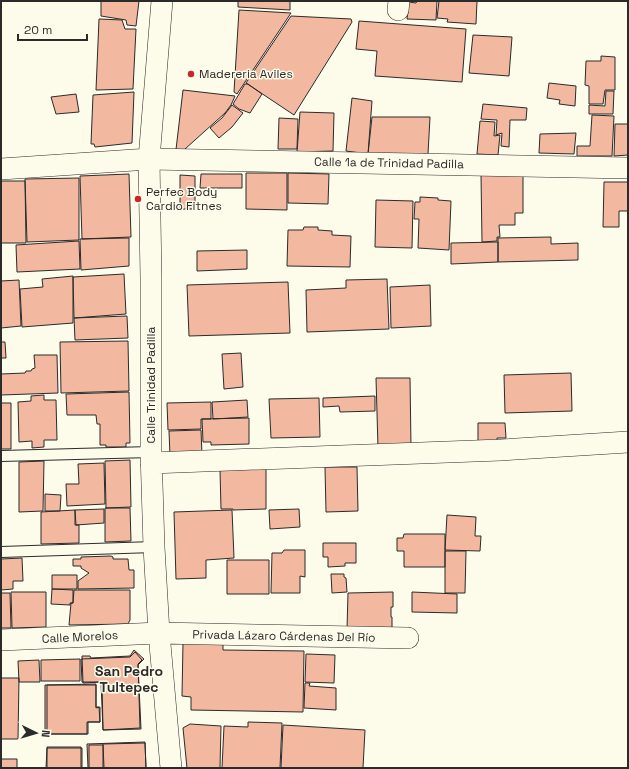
<svg xmlns="http://www.w3.org/2000/svg" width="629" height="769" font-family="'Space Grotesk',sans-serif">
	<style>
		.building { fill: #f2b8a0; stroke: #2b2b2b }
		.lines { fill: none; stroke-linecap: round; stroke-linejoin: round }
		.service-casing { stroke: #2b2b2b; stroke-width: 12 }
		.minor-casing { stroke: #2b2b2b; stroke-width: 22 }
		.service { stroke: #fdfbea; stroke-width: 10 }
		.minor { stroke: #fdfbea; stroke-width: 21 }
		.poi-dot { fill: #c62828; stroke: #fdfbea; stroke-width: 1.5 }
		.labels { text-anchor: middle; stroke-width: 3; stroke-linejoin: round; paint-order: stroke }
		.poi-label { font-size: 12px; fill: #2b2b2b; stroke: #fdfbea; text-anchor: start }
		.street-label { font-size: 12px; fill: #2b2b2b; stroke: #fdfbea }
		.quarter-label { font-size: 14px; font-weight: bold; fill: #2b2b2b; stroke: #fdfbea }
	</style>
	<rect width="100%" height="100%" fill="#fdfbea"/>
	<path class="building" d="M101,1H139L136,26L127,25L126,20L101,16Z
		M238,1H290V10L238,7Z
		M417,1H437L436,20L407,19L409,2L416,3Z
		M439,1H477L476,24L447,22L448,19L437,18Z
		M239,10L291,13L237,94L234,92Z
		M291,16L351,19L352,22L294,115L246,83Z
		M99,19L122,20L125,29H136L133,89L96,90Z
		M359,21L466,29L462,82L375,76L377,51L356,49Z
		M473,35L512,37L509,76L469,73Z
		M601,56L615,57V90H605L603,104H589V86L585,85L586,61H601Z
		M549,83L576,86L575,106L559,104L560,100L547,98Z
		M245,84H248L262,94L250,113L239,109L233,104Z
		M183,90L235,96L231,105L225,113L175,158Z
		M606,91H614L613,114H589V105L605,106Z
		M134,92L132,143L95,147L94,144H91L93,95Z
		M76,94L79,112L56,114L51,97Z
		M352,98L372,101L368,154L346,151Z
		M483,104L527,108L526,120H510L509,147L501,146L502,133L496,135L497,120L481,119Z
		M232,105L243,113L232,127L219,138L210,128L222,118Z
		M300,112L334,113L333,151L297,152Z
		M592,115L614,116L612,156H577V146H590Z
		M372,117H430L428,154H368Z
		M279,118L298,119L297,149H278Z
		M480,121L495,122L494,136L500,135L498,155L477,154Z
		M615,124H628V155L614,156Z
		M576,133L574,154L539,153L540,134Z
		M246,173H287V210L246,209Z
		M288,173L329,174L328,204L288,203Z
		M129,174L131,237L82,239L80,176Z
		M201,174H242V188H200Z
		M180,175L195,176V209H180Z
		M481,175H523V213H515V225H499L500,237H497V241L482,242Z
		M79,178V240L27,242L25,179Z
		M1,181H25L26,243H1Z
		M604,182H628V211H619V227H603Z
		M420,197L438,198V200L451,201L449,250L418,248L419,219H414L415,202H420Z
		M376,200L413,201L412,248L375,247Z
		M304,227H318V230L332,231V235L351,236L350,267L287,266L288,230H303Z
		M551,237V244L578,243V260L498,262V238Z
		M129,238V266L81,270L80,239Z
		M79,241L80,269L17,272L16,245Z
		M498,242V262L451,264V243Z
		M247,250V269L197,271V251Z
		M124,274L126,314L74,318L73,277Z
		M73,276V323L22,327L20,289L43,287L42,279Z
		M387,279L389,329L307,332L306,290L346,288V280Z
		M19,280L21,326L1,328V281Z
		M288,282L290,333L189,336L187,285Z
		M430,285L431,326L391,328L390,287Z
		M127,316L128,338L75,340L74,318Z
		M128,341L129,391L61,393L60,342Z
		M1,342H5L6,358H1Z
		M241,353L243,387L224,389L222,354Z
		M34,355H57L58,393L1,395V374L25,373L26,371H31L32,369L35,368Z
		M571,373L572,411L505,413L504,375Z
		M376,378H410L411,447L378,448Z
		M129,392L130,443H126V447H106V445H100V424H97L96,415H67L66,394Z
		M44,395V400H56L57,440H44V447L32,448V441L19,442L18,402L31,401V396Z
		M375,396V411L340,412L339,406L323,407V398Z
		M319,398L320,437L271,438L269,399Z
		M247,400L248,417L213,419L212,402Z
		M211,402V419H201V429L168,430L167,403Z
		M1,403H11V449H1Z
		M249,418V444L211,445V442H203L202,419Z
		M478,423H505L506,438H497V445L478,446Z
		M201,430L202,455L170,456L169,431Z
		M130,460L131,507L106,508L105,461Z
		M44,461L43,511L19,512V462Z
		M104,463L105,504L67,506L66,484H79L78,464Z
		M325,467H357L358,511L326,512Z
		M266,469V509L233,510V509H221L220,470Z
		M45,494L61,495L60,511H45Z
		M105,508H130L131,541L105,542Z
		M104,509V523L76,525L75,510Z
		M299,509L300,527L270,529L269,510Z
		M75,510V525H79V543L41,544V512Z
		M232,510L234,558L206,560V578L176,579L174,512Z
		M447,515L476,517L475,536H481L480,551L445,550Z
		M404,534H445V567H404V551H397V538H403Z
		M323,543H356V563H345V566L328,567V557H323Z
		M284,550H305V577L300,576V593H271L272,553H282Z
		M445,551H466L465,593H445Z
		M111,556L113,557V559H128L129,570H134V588L78,589V581L89,573L81,568V566H73V559H81V557Z
		M22,558L23,581H13V589L1,590V559Z
		M227,560H269V594H227Z
		M331,574H344V577L346,578L347,592L332,593Z
		M52,575H77V589H52Z
		M52,589L73,590V603H70V605L51,604Z
		M74,590H130V620L128,624L69,625L71,603H73Z
		M11,592H46V627L12,628Z
		M393,592V607H391V617H392V632L347,629L348,593Z
		M412,592L457,594V613L412,612Z
		M1,593H10L11,628H1Z
		M183,642H223V650L304,651L303,712L191,710V697L182,696Z
		M134,650L144,659L138,665L141,729L103,730L102,682L83,683L82,656H90L91,658L130,656Z
		M135,652L142,660L138,664L140,728L103,730L101,682H82L81,659L130,657Z
		M306,654L335,655L334,683L305,682Z
		M80,659V681H41V660Z
		M39,660L40,682H19L18,661Z
		M1,678H19L18,739H1Z
		M305,683H310L309,686L336,688V710L304,708Z
		M96,684V708L100,707V722H88V734H45V685Z
		M47,685H96V707H99L100,722H87V734H47Z
		M248,722L282,723L280,768H222L224,726L248,727Z
		M190,724L221,726L220,768H187L183,728Z
		M283,725L365,730L363,768H281Z
		M145,742L146,768H88L87,744Z
		M145,743L146,768H104L103,744Z
		M89,745H103V768H89Z
		M47,747H81V768H47Z
		M47,748H82V768H46Z
		M1,759H17V768H1Z"/>
	<g class="lines">
		<defs>
			<path id="service" d="M1,456L151,452
				M1,552L154,547"/>
			<path id="minor" d="M162,1L149,159L151,278V452L154,547L159,633L171,768
				M398,10L399,1
				M1,169L149,159L628,168
				M151,463L501,450L628,442
				M1,640L159,633L408,638"/>
		</defs>
		<use href="#service" class="service-casing"/>
		<use href="#minor" class="minor-casing"/>
		<use href="#service" class="service"/>
		<use href="#minor" class="minor"/>
	</g>
	<g class="poi-dot">
		<circle cx="191" cy="74" r="4"/>
		<circle cx="138" cy="199" r="4"/>
	</g>
	<g class="labels">
		<g class="poi-label">
			<text x="199" y="78">Madereria Aviles</text>
			<text x="146" y="196">Perfec Body<tspan x="146" dy="14">Cardio Fitnes</tspan></text>
		</g>
		<g class="street-label">
			<text transform="translate(389 163) rotate(1)" y="4">Calle 1a de Trinidad Padilla</text>
			<text transform="translate(151 385) rotate(-90)" y="4">Calle Trinidad Padilla</text>
			<text transform="translate(284 636) rotate(1)" y="4">Privada Lázaro Cárdenas Del Río</text>
			<text transform="translate(80 637) rotate(-3)" y="4">Calle Morelos</text>
		</g>
		<g class="quarter-label">
			<text x="129" y="676">San Pedro<tspan x="129" dy="16">Tultepec</tspan></text>
		</g>
	</g>
	<rect width="629" height="769" fill="none" stroke="#2b2b2b" stroke-width="4"/>
	<g transform="translate(36 733) rotate(95)" stroke="#fdfbea" stroke-width="3" paint-order="stroke">
	<path d="M0-3L7 15L0 10L-7 15Z" fill="#2b2b2b"/>
	<text y="-6" font-size="11" font-weight="bold" text-anchor="middle" fill="#2b2b2b">N</text>
	</g>
	<path d="M18 34v6h69v-6" fill="none" stroke="#2b2b2b" stroke-width="2"/>
	<text x="24" y="34" font-size="12" fill="#2b2b2b" stroke="#fdfbea" stroke-width="3" paint-order="stroke">20 m</text>
</svg>
